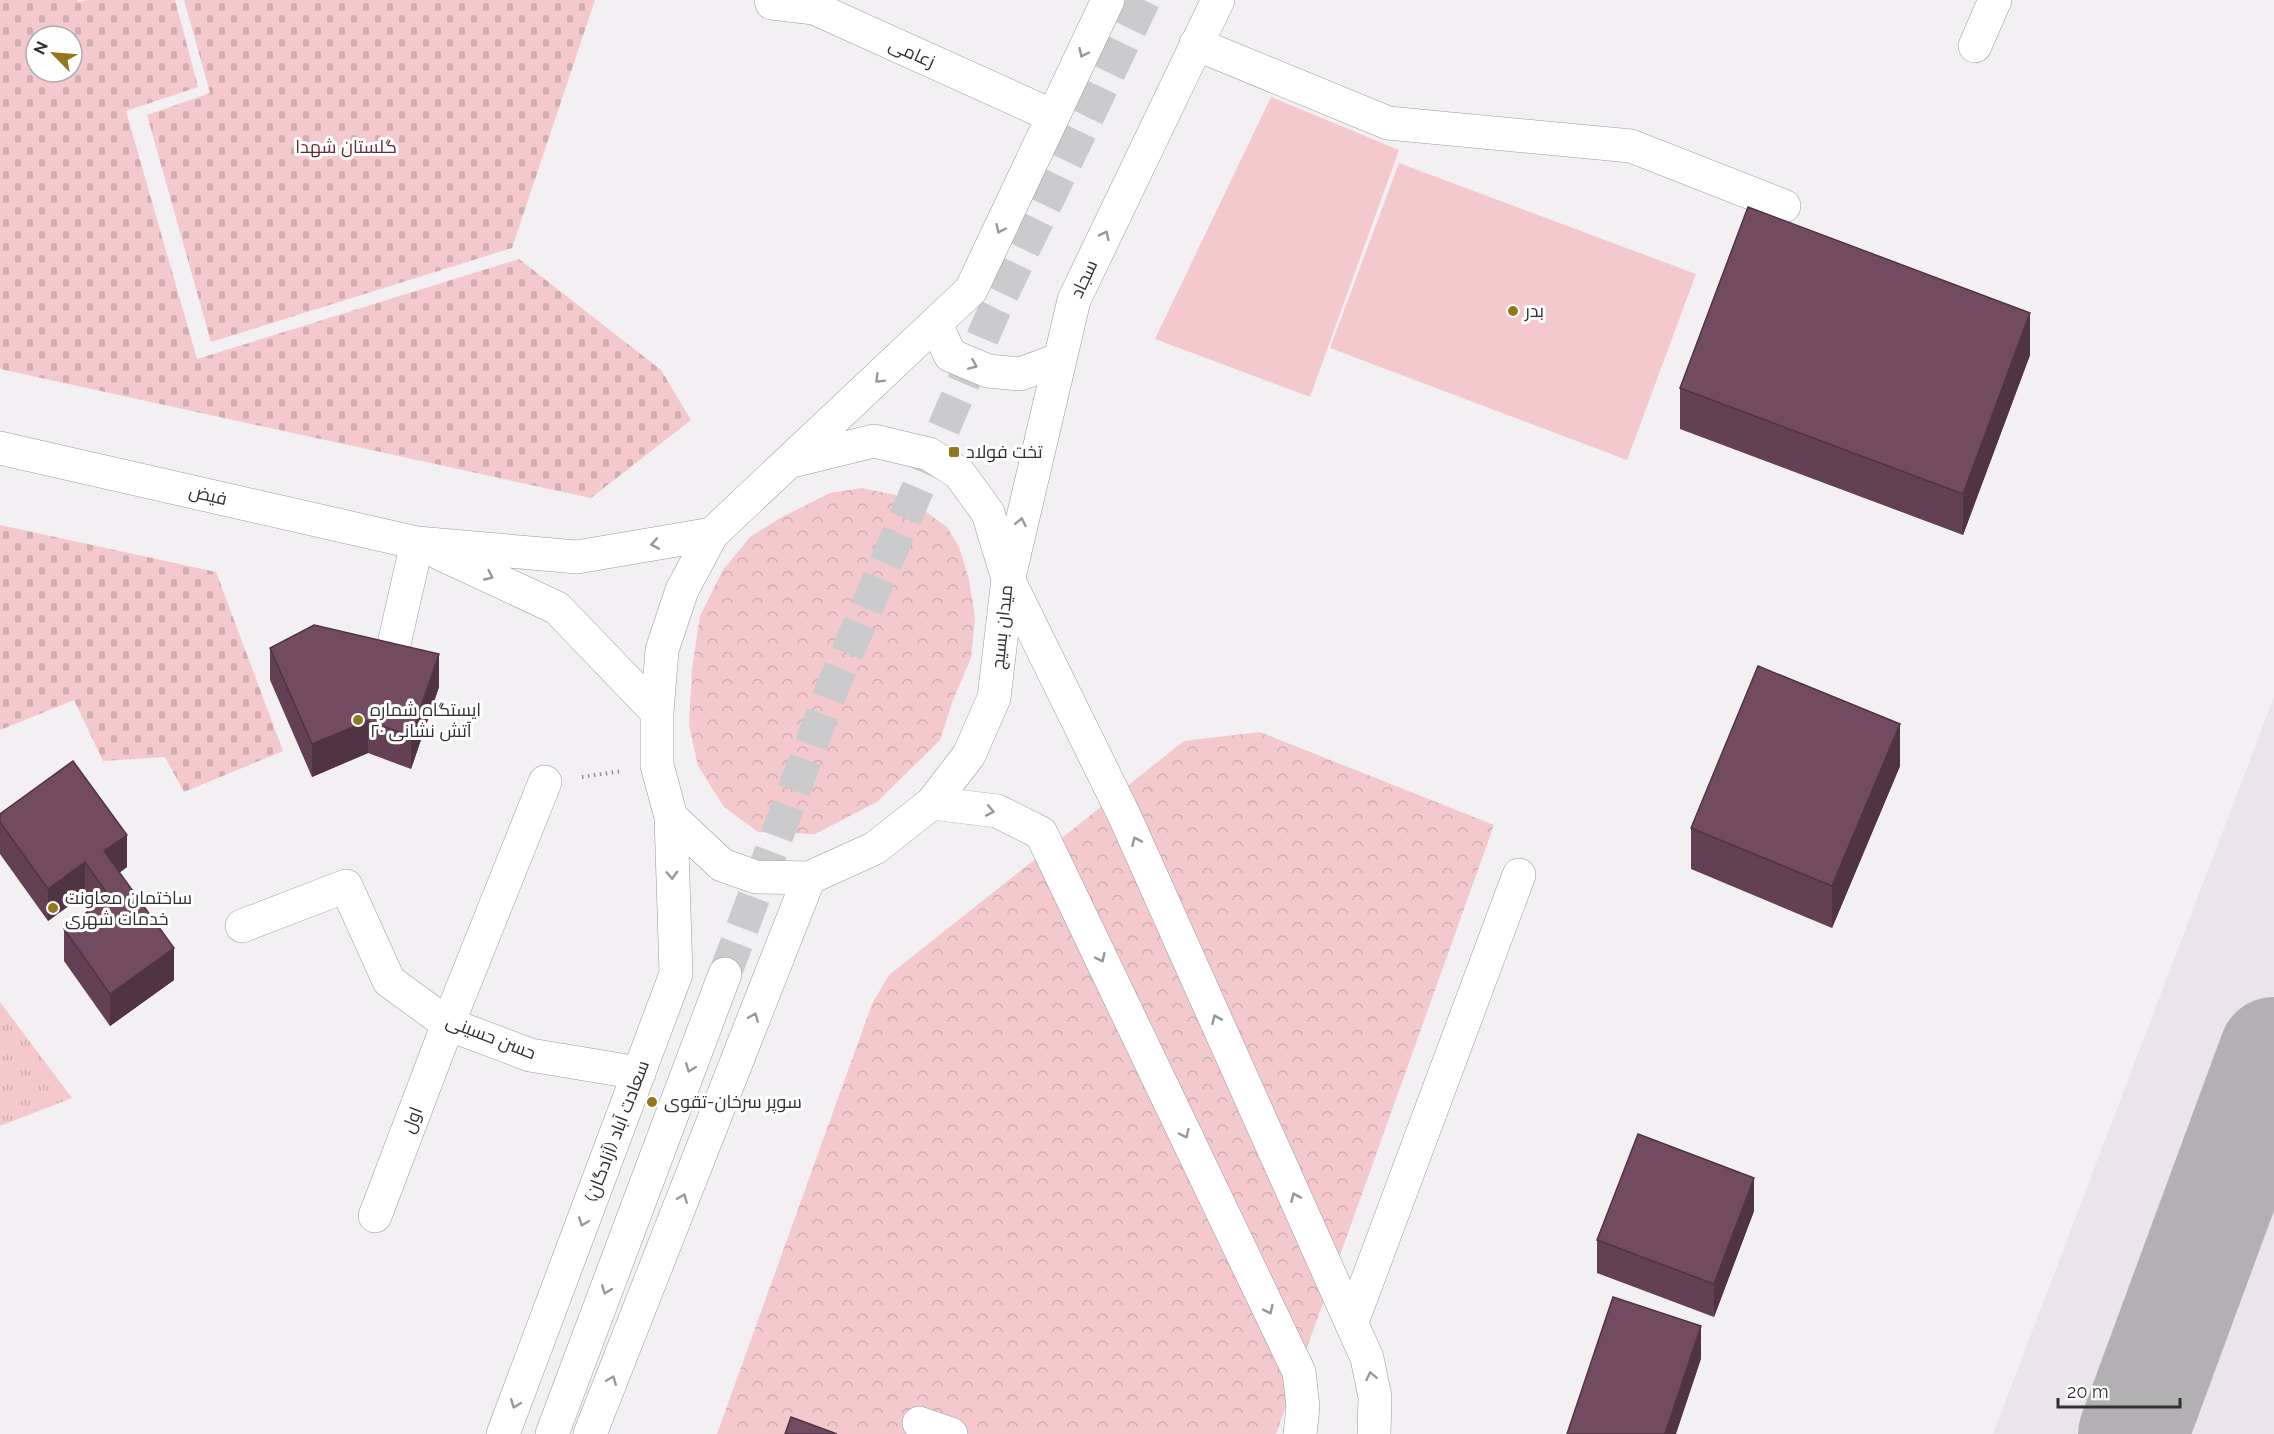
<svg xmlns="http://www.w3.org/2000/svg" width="2274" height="1434" font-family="Raleway,Cairo,sans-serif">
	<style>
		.built { fill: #ece4ed }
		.grass { fill: url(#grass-tufts) }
		.forest { fill: url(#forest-crowns) }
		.cemetery { fill: url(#cemetery-stones); fill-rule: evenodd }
		.pitch { fill: #f3c9cd }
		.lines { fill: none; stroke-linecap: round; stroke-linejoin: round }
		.taxiway { stroke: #b2b0b2; stroke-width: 110 }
		.major-tunnel { stroke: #cbcacc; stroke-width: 33; stroke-dasharray: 33 16; stroke-linecap: butt }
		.minor-casing { stroke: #9b999c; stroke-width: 34 }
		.major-casing { stroke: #9b999c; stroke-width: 34 }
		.path { stroke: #908f91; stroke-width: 4; stroke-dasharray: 1.5 4.5; stroke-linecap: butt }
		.minor { stroke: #fff; stroke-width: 33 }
		.major { stroke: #fff; stroke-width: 33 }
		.wall { fill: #634053 }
		.shaded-wall { fill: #503444 }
		.building { fill: #734b61; stroke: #503444; stroke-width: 1.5 }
		.oneway { stroke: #989898 }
		.poi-dot { fill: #92771d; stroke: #fffeff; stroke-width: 2 }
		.labels { text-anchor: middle; stroke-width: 6; stroke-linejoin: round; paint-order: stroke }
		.street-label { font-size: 18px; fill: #313031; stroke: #fffeff }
		.park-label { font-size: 18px; fill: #682732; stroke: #fffeff }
		.poi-label { font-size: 18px; fill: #313031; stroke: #fffeff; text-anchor: start }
	</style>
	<defs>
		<pattern id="grass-tufts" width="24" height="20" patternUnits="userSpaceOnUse" patternTransform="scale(1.5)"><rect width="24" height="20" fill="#f3c9cd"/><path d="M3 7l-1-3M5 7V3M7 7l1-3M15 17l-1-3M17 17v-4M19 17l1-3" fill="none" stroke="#d1adb0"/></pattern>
		<pattern id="forest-crowns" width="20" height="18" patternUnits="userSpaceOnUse" patternTransform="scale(1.5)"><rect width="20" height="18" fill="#f3c9cd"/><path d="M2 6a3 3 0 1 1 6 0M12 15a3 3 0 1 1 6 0" fill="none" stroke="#d1adb0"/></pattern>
		<pattern id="cemetery-stones" width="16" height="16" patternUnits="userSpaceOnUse" patternTransform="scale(1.5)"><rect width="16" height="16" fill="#f3c9cd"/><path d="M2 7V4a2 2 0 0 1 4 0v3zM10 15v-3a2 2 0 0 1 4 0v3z" fill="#d1adb0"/></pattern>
	</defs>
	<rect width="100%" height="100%" fill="#f2f0f3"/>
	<path class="built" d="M2274,697V1434H1993Z"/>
	<path class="grass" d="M0,1002L72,1098L0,1126Z"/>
	<path class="forest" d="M862,488L905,497L947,527L959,547L969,579L975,618L971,658L953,700L940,740L877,802L815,834L758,832L724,807L698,766L689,725L692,669L700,616L723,570L750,537L782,517L830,493Z
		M1260,732L1494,825L1276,1434H717L872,1004L889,975L1184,741Z"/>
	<path class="cemetery" d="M0,0H77L78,2L87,0H175L198,87L126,111L197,359L519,259L661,370L691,420L591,498L0,369ZM36,36H72V72H36Z
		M184,0H595L512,248L211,342L147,115L210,93Z
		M0,525L216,572L283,751L184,792L165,757L103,761L74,700L0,730Z"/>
	<path class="pitch" d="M1271,97L1399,150L1310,397L1155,339Z
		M1399,163L1696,274L1627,460L1330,348Z"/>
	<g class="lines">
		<path class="taxiway" d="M2133,1434L2274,1052"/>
		<path class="major-tunnel" d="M725,974L833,686L994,311L1144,0"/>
		<defs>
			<path id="minor" d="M771,0L772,3L814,8L1053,116
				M1196,44L1388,123L1631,146L1784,206
				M1975,46L1995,0
				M1008,579L1125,817L1367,1358L1375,1397L1374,1434
				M387,675L417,543
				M932,803L997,811L1041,833L1299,1372L1303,1407L1300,1434
				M242,926L346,886L389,981L448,1024L530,1055L639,1073
				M375,1216L448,1024L545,782
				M1352,1322L1519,875
				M919,1423L951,1434"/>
			<path id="major" d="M936,324L950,355L988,371L1020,374L1058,360
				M0,448L417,543L577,557L712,534
				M792,461L874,441L929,454L959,473L988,513L1008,579L994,698L969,755L932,803L875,848L809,878L756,877L722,865L671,817L657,765V712L662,650L682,590L712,534L971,290L1108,0
				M439,553L557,608L657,712
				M1009,577L1074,300L1218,0
				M503,1434L676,974L671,817
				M552,1434L725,974
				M590,1434L809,878"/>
		</defs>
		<use href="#minor" class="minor-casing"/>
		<use href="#major" class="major-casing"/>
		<path class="path" d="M582,777L622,771"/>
		<use href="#minor" class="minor"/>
		<use href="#major" class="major"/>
	</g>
	<path class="wall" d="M2030,355L1963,535L1680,429V388Z
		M270,648L439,687L411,769L368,753L312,777L270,680Z
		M1900,766L1832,928L1691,869V828Z
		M0,814L127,867L119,873L174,980L110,1026L64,961V929L94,907L85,894L48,921L0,854Z
		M1754,1211L1714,1317L1597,1273V1240Z"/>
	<path class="shaded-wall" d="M2030,313V355L1963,535V494Z
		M439,654V687L411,769V736Z
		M368,721V753L312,777V744Z
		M1900,724V766L1832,928V886Z
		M127,835V867L104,884V851Z
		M85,862V894L48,921V889Z
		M174,948V980L110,1026V994Z
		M1754,1178V1211L1714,1317V1284Z
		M1701,1326V1359L1676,1434H1665Z"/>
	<path class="building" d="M1748,207L2030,313L1963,494L1680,388Z
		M314,625L439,654L411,736L368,721L312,744L270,648Z
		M1758,666L1900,724L1832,886L1691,828Z
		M73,761L127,835L104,851L174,948L110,994L64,929L109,896L85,862L48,889L0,822V814Z
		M1638,1134L1754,1178L1714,1284L1597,1240Z
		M1613,1297L1701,1326L1665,1434H1567Z
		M791,1417L837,1434H785Z"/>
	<defs><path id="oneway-chevron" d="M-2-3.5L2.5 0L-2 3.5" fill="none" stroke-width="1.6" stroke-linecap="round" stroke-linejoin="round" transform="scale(1.5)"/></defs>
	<g class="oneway">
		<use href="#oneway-chevron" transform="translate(1083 53) rotate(115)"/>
		<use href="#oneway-chevron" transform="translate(1000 229) rotate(115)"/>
		<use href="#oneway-chevron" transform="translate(1105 235) rotate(-64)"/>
		<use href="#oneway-chevron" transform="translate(973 365) rotate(23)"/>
		<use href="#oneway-chevron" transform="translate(879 379) rotate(136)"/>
		<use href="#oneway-chevron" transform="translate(1021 522) rotate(-77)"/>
		<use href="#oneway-chevron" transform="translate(655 544) rotate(170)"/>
		<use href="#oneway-chevron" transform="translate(489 576) rotate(25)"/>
		<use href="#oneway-chevron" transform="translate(990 811) rotate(11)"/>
		<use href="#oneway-chevron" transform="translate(1136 841) rotate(-114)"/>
		<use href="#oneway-chevron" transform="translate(672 875) rotate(88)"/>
		<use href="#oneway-chevron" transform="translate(1101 958) rotate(64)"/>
		<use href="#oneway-chevron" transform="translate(754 1017) rotate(-68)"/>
		<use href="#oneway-chevron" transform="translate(1216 1019) rotate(-114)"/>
		<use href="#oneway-chevron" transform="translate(690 1068) rotate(111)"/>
		<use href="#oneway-chevron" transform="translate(1185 1134) rotate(64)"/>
		<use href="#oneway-chevron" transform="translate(1295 1197) rotate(-114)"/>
		<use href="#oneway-chevron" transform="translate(683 1198) rotate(-68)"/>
		<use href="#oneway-chevron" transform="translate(583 1222) rotate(111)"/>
		<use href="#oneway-chevron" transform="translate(606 1290) rotate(111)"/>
		<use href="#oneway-chevron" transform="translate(1269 1310) rotate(64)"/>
		<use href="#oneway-chevron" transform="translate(1371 1376) rotate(-102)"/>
		<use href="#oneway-chevron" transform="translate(612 1380) rotate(-68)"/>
		<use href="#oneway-chevron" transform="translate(515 1404) rotate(111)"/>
	</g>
	<g class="poi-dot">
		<circle cx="1513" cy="311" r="6"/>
		<rect x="948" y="446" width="12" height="12" rx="3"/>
		<circle cx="358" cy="720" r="6"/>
		<circle cx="53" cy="908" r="6"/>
		<circle cx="652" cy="1102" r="6"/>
	</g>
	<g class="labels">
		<g class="street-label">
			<text transform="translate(912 53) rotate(24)" y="6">زعامی</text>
			<text transform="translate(1084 279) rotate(-65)" y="6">سجاد</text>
			<text transform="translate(208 495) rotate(13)" y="6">فیض</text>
			<text transform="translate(1002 627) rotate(-84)" y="6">میدان بسیج</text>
			<text transform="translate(491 1037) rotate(21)" y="6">حسن حسینی</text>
			<text transform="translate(412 1120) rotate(-69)" y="6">اول</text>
			<text transform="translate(617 1131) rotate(-69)" y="6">سعادت آباد (آزادگان)</text>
		</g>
		<g class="park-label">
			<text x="346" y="153">گلستان شهدا</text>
		</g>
		<g class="poi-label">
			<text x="1525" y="317">بدر</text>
			<text x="966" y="458">تخت فولاد</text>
			<text x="370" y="716">ایستگاه شماره<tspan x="370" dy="21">۲۰ آتش نشانی</tspan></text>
			<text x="65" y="904">ساختمان معاونت<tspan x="65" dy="21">خدمات شهری</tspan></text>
			<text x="664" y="1108">سوپر سرخان-تقوی</text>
		</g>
	</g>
	<g transform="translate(54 54) rotate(295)"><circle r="28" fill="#fffeff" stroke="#adacad" stroke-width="1.5"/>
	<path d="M0-4.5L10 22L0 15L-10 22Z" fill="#92771d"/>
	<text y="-9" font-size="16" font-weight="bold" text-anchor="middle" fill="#313031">N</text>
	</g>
	<path d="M2058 1398v9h122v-9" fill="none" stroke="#313031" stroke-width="3"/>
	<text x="2067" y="1398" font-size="18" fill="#313031" stroke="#fffeff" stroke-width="4.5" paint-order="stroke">20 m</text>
</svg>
